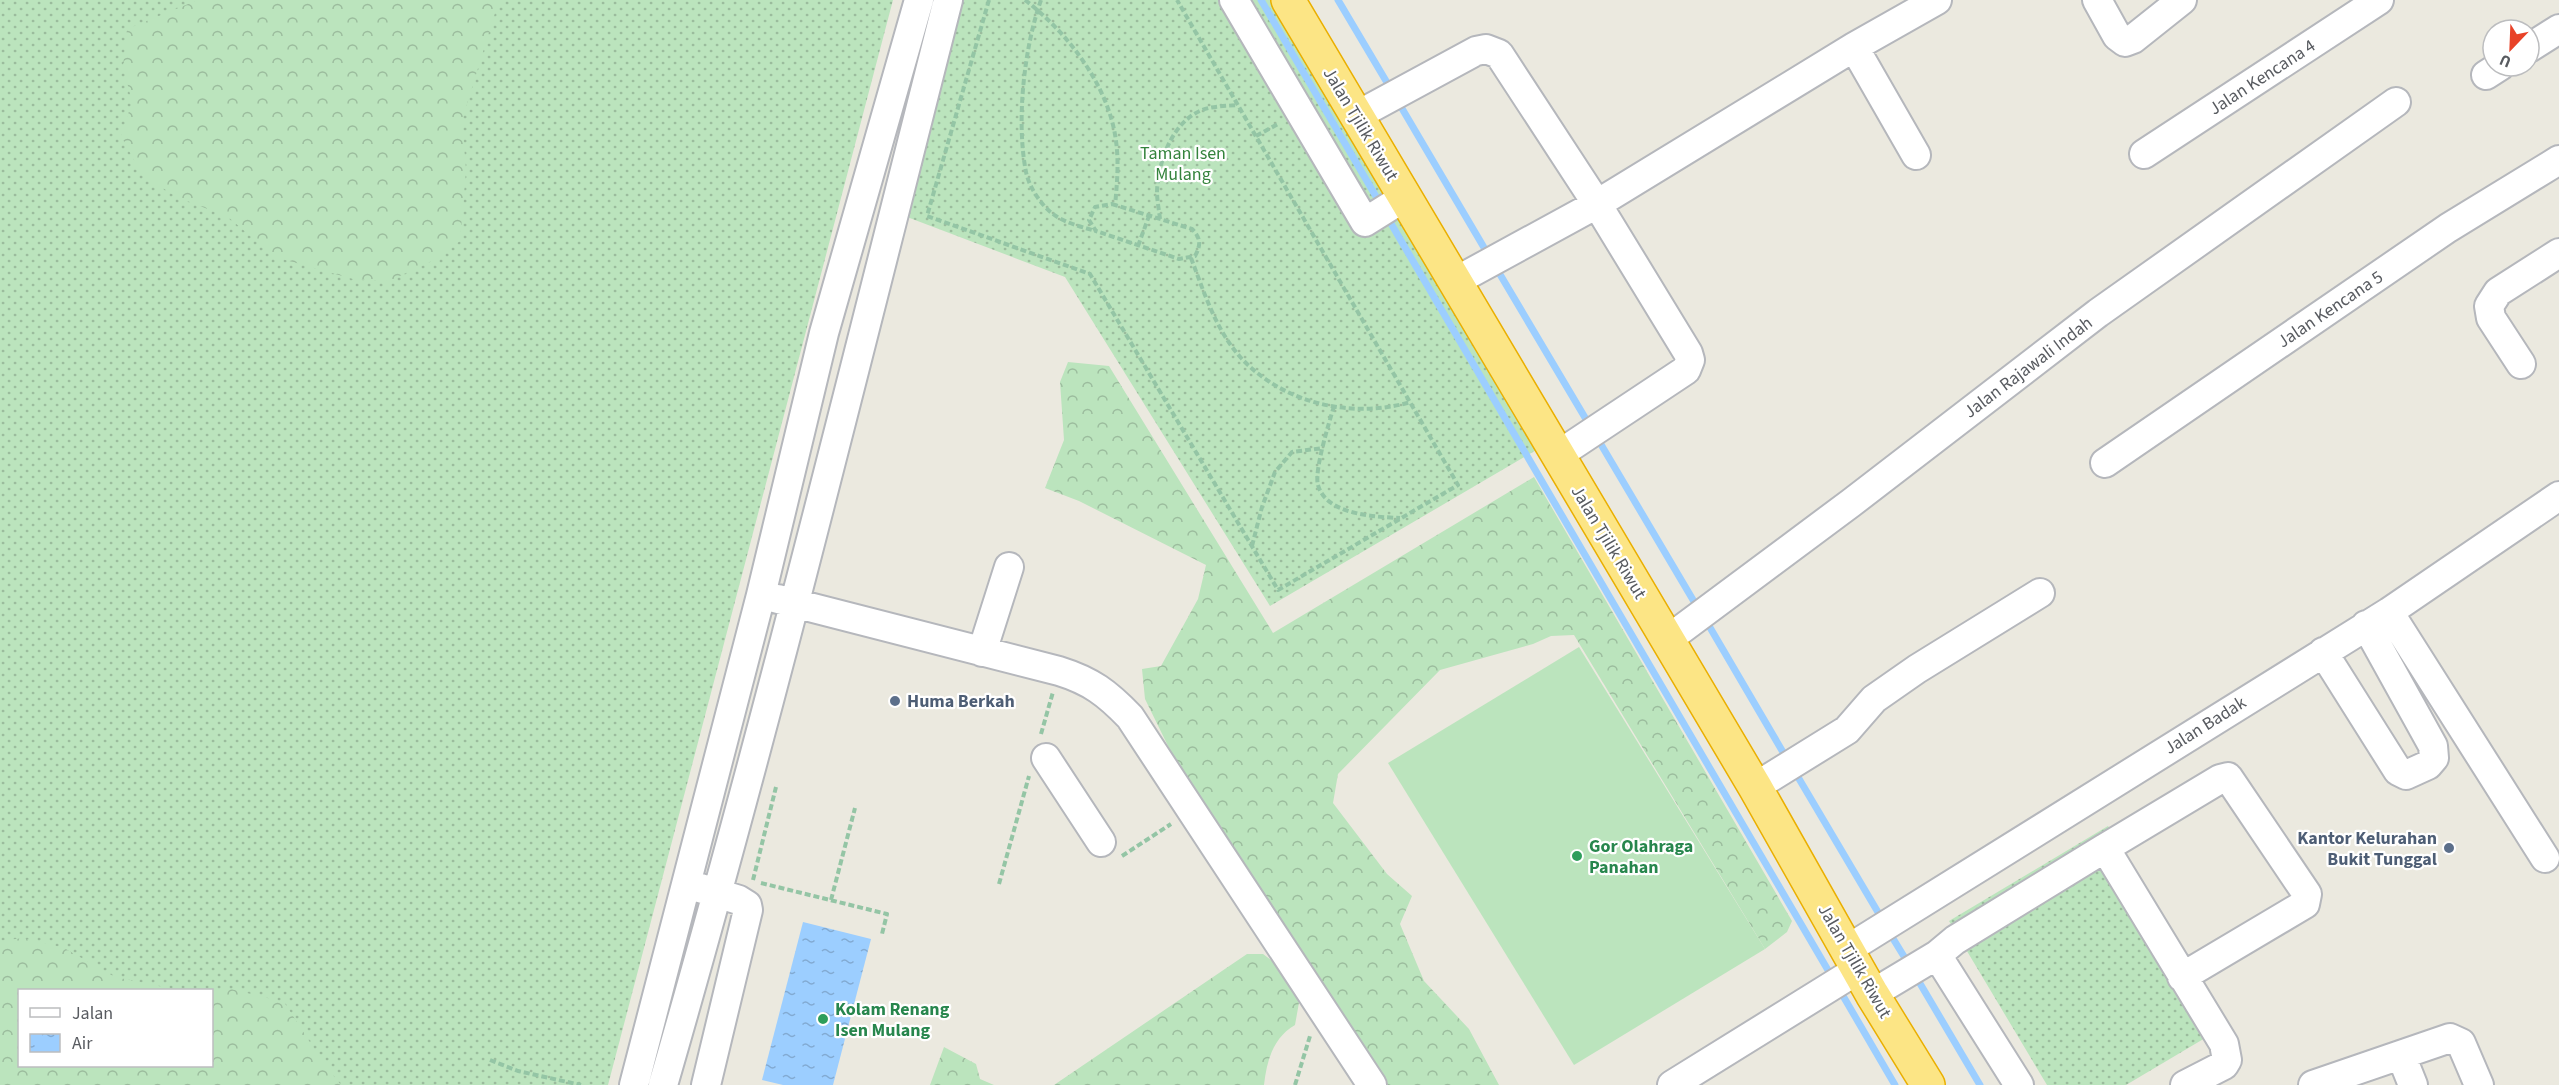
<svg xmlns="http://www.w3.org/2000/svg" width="2559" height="1085" font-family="'Source Sans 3',sans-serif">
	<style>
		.grass { fill: url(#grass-dots); fill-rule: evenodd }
		.forest { fill: url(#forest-crowns); fill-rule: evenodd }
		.garden { fill: #bbe4bd }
		.water { fill: url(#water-ripples) }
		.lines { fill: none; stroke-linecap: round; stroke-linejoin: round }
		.stream { stroke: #9cceff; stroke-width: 7 }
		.minor-casing { stroke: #b5b7bc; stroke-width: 32 }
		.highway-casing { stroke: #eaaf01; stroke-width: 36 }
		.path { stroke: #94c5a5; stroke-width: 4; stroke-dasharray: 6 3; stroke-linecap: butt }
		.minor { stroke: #fff; stroke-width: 28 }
		.highway { stroke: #fce585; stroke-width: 33 }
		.service-dot { fill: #5c6f8a; stroke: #fff; stroke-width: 2 }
		.leisure-dot { fill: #2e9e5b; stroke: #fff; stroke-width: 2 }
		.labels { text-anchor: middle; stroke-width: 4.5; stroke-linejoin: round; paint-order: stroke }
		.street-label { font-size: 18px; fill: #585b60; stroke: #fff }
		.park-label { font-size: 18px; fill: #34833c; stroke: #fff }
		.service-label { font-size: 18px; font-weight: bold; fill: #4e5e75; stroke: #fff; text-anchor: start }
		.leisure-label { font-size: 18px; font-weight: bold; fill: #27864d; stroke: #fff; text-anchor: start }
	</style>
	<defs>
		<pattern id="grass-dots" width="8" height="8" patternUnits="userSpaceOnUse" patternTransform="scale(1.5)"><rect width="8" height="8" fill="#bbe4bd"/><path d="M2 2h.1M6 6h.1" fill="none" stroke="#9bbc9d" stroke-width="1.8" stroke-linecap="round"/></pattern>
		<pattern id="forest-crowns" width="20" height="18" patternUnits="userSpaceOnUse" patternTransform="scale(1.5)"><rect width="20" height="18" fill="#bbe4bd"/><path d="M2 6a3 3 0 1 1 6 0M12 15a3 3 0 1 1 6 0" fill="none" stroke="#9bbc9d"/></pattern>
		<pattern id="water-ripples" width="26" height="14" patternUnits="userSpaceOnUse" patternTransform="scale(1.5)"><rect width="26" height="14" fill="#9cceff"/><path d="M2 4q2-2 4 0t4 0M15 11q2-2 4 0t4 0" fill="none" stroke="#82aad2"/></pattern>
	</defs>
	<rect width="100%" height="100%" fill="#ebe9df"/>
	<path class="grass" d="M0,0H893L608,1085H0ZM20,990H212V1066H20Z
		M937,0H1278L1538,449L1270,606L1065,277L886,209Z
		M2108,826L2227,1025L2126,1085H2047L1949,921Z"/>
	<path class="forest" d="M198,0H499L462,120L466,170L460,241L436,259L389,281L353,279L275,257L228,217L177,197L142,175L121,136L132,102L123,66L127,29Z
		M1068,362L1109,366L1273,633L1534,477L1792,921L1787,932L1765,949L1574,635L1551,636L1533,644L1440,670L1338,774L1333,803L1387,874L1412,896L1400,924L1424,981L1469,1029L1499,1085H1377L1193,797L1145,699L1142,669L1161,666L1198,599L1206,565L1079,501L1045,488L1064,440L1060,382Z
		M23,938L64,948L115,977L173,989H231L284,1002L324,1064L341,1085H0V941ZM212,990V1066H20V990Z
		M1247,954H1263L1283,969L1300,997L1295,1025C1273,1038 1267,1060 1264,1085H1054Z
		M944,1047L976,1064L980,1079L994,1085H930Z"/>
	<path class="garden" d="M1579,647L1765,949L1574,1065L1388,763Z"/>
	<path class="water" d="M803,922L871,939L833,1085H783L762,1080Z"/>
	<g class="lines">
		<path class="stream" d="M1261,0L1381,205
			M1338,0L1392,91
			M1397,100L1489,256
			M1386,215L1832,977
			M1495,266L1590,426
			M1596,436L1699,610
			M1705,619L1787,759
			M1795,772L1882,919
			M1889,932L1908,963
			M1915,975L1980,1085
			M1839,989L1895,1085"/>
		<defs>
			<path id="minor" d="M1234,0L1365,222L1405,197
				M2097,0L2117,36L2125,42L2133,39L2182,0
				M1854,47L1916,155
				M2529,48L2559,29
				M2486,75L2500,66
				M1356,116L1476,51L1486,49L1499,54L1597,204L1688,353L1690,360L1686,370L1558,455
				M2144,154L2379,0
				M1456,281L1597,204L1854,47L1937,0
				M2521,364L2491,318L2489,306L2498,292L2559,253
				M2105,463L2448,228L2559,160
				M778,599L1059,671C1091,681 1107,693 1130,717L1372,1085
				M2389,612L2545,858
				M1667,640L1851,503L2098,313L2396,102
				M982,652L1009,567
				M2323,652L2398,771L2406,775L2428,765L2434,758L2433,746L2366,625
				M1046,758L1101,842
				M1755,787L1847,730L1874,699L1917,669L2040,593
				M2105,848L2220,779L2228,777L2307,894L2305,904L2182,977
				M700,888L739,900L747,905L748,910L706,1085
				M1848,949L2389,612L2559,496
				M1872,994L1937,955
				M2401,1055L2413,1085
				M634,1085L761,595L824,333L919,0
				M663,1085C767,726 856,362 948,0
				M1672,1085L1859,969
				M2019,1085L1937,955L1955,940L2105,848L2224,1044L2227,1060L2224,1065L2185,1085
				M2313,1085L2450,1038L2461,1043L2479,1085"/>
			<path id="highway" d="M1288,0L1755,787L1872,994L1928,1085"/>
		</defs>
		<use href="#minor" class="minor-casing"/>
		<use href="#highway" class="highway-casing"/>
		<path class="path" d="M989,0L927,216L1090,274L1278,590L1458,485L1177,0
			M1025,0C1068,33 1109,86 1116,141C1119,163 1117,184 1115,206
			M1041,0C1024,48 1016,121 1026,172C1029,187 1041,205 1053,214C1065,223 1082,227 1096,231
			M1256,136L1278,124
			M1112,204L1192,229C1201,238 1201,245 1195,256L1179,259L1096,231L1089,220L1095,207Z
			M1160,219C1159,210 1157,200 1157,192C1158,162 1172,122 1202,110C1213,106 1226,106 1238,105
			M1138,246L1149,216
			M1191,258C1204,292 1216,331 1242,359C1285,404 1352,419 1411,402
			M1334,406C1329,423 1314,471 1318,485C1326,515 1376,517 1400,518
			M1252,546L1262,507L1275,472L1292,452L1323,448
			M1041,734L1053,692
			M1122,856L1171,824
			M753,880L776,787
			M761,883L887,914L882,934
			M999,884L1029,776
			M831,900L855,808
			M490,1060L518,1071L581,1085
			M1295,1085L1310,1036"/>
		<use href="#minor" class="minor"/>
		<use href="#highway" class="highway"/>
	</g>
	<g class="service-dot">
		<circle cx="895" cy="701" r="6"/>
		<circle cx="2449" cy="848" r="6"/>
	</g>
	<g class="leisure-dot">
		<circle cx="1577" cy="856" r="6"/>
		<circle cx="823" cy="1019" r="6"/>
	</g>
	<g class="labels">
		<g class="street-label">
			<text transform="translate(2262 77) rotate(-33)" y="6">Jalan Kencana 4</text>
			<text transform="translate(1361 124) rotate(59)" y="6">Jalan Tjilik Riwut</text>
			<text transform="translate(2330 309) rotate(-34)" y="6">Jalan Kencana 5</text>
			<text transform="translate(2028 367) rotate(-37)" y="6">Jalan Rajawali Indah</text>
			<text transform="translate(1609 542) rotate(59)" y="6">Jalan Tjilik Riwut</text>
			<text transform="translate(2205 725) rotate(-32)" y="6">Jalan Badak</text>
			<text transform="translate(1855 961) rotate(60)" y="6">Jalan Tjilik Riwut</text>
		</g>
		<g class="park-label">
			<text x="1183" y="159">Taman Isen<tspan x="1183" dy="21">Mulang</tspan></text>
		</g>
		<g class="service-label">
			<text x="907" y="707">Huma Berkah</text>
			<text x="2437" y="844" text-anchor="end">Kantor Kelurahan<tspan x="2437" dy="21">Bukit Tunggal</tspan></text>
		</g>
		<g class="leisure-label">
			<text x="1589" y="852">Gor Olahraga<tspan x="1589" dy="21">Panahan</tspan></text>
			<text x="835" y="1015">Kolam Renang<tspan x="835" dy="21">Isen Mulang</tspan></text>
		</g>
	</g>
	<rect x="18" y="989" width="195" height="78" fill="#ffffff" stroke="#bcbdbf" stroke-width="1.5"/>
	<rect x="30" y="1008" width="30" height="9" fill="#ffffff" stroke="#bcbdbf" stroke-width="1.5"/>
	<text x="72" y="1019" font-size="18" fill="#585b60">Jalan</text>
	<rect x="30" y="1034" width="30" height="18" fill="url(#water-ripples)" stroke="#bcbdbf" stroke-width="1.5"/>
	<text x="72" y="1049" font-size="18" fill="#585b60">Air</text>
	<g transform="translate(2511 48) rotate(203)"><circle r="28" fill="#ffffff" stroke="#bcbdbf" stroke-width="1.5"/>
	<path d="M0-4.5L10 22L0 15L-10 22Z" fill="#e84228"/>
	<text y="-9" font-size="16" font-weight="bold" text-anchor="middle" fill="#585b60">U</text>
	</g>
</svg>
